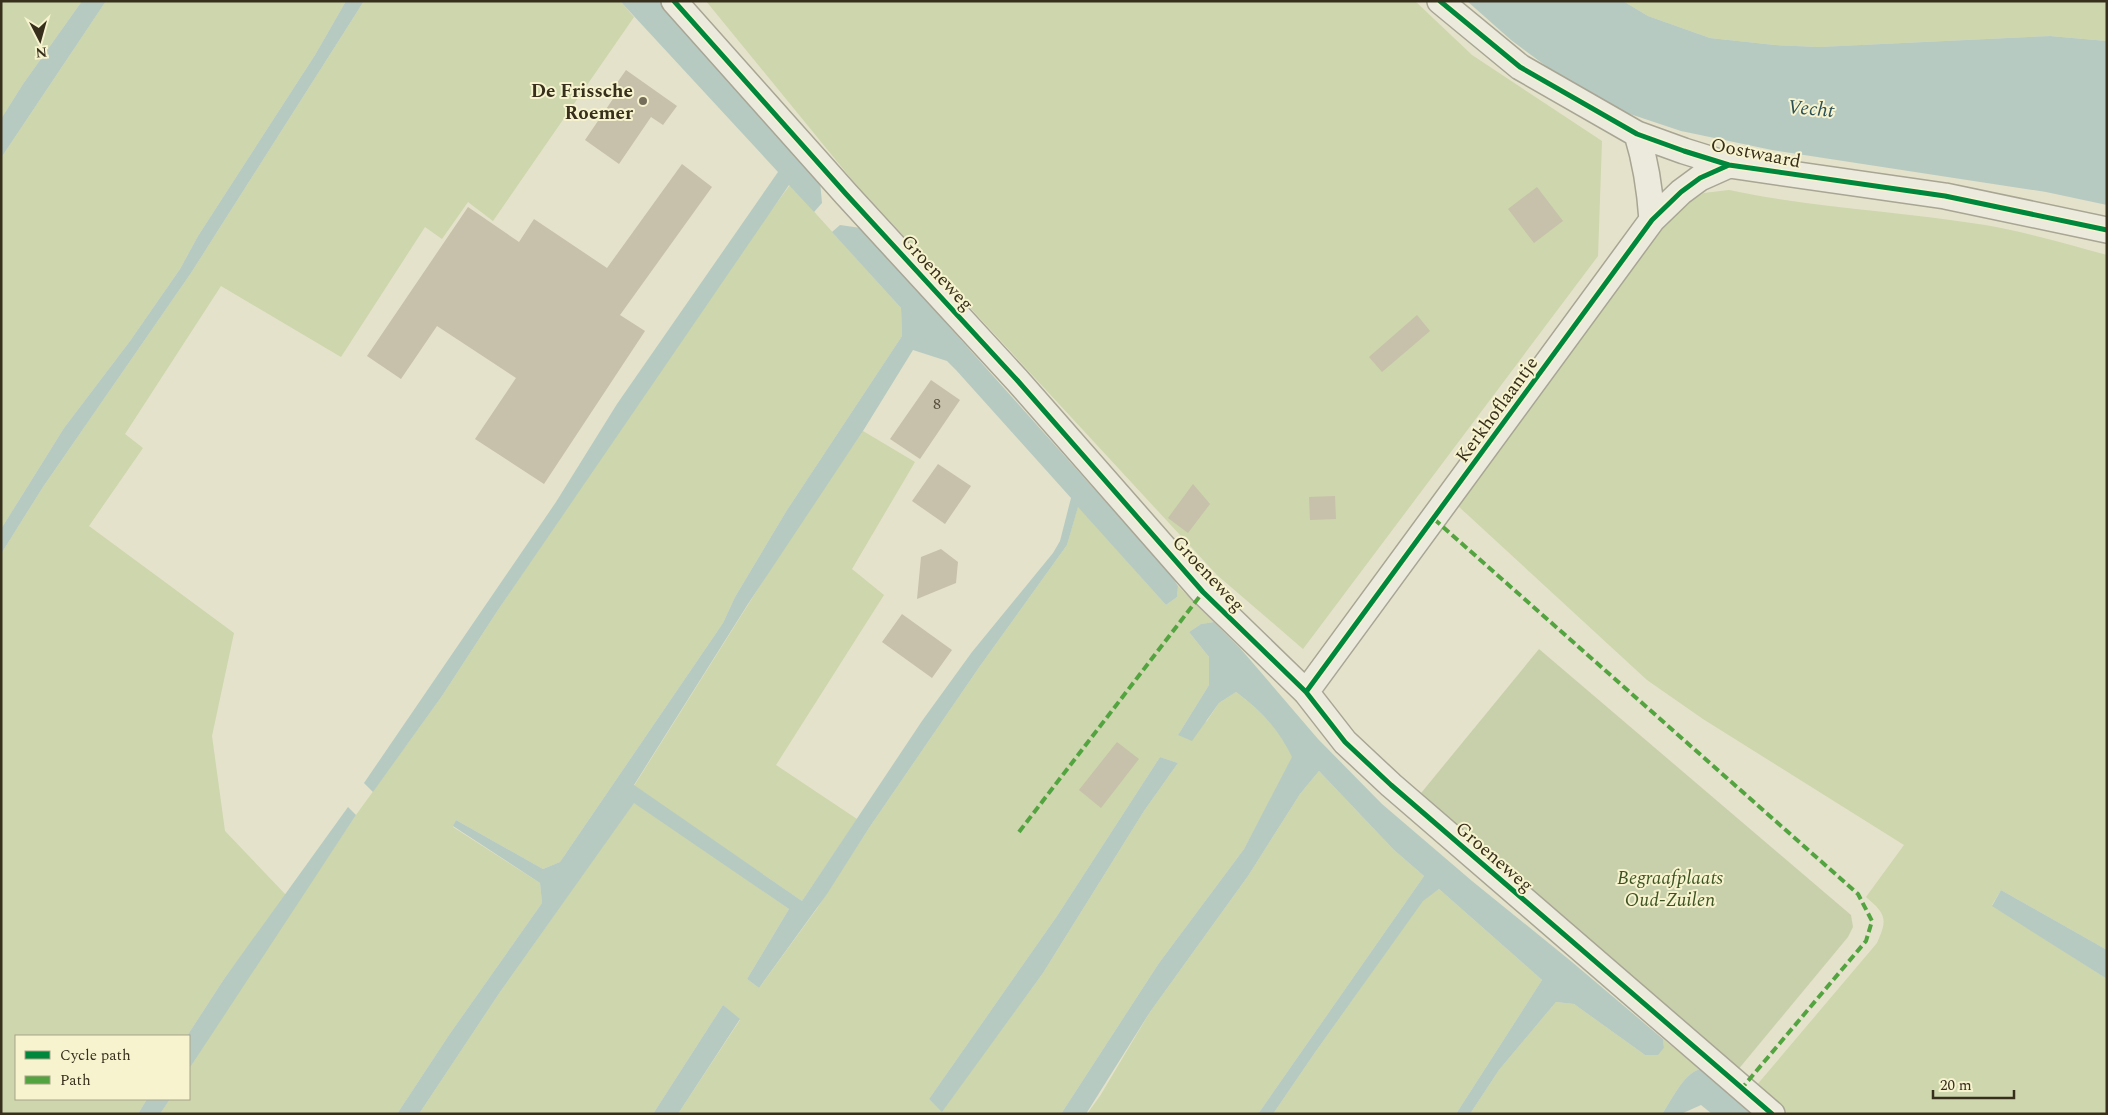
<svg xmlns="http://www.w3.org/2000/svg" width="2108" height="1115" font-family="Spectral,serif">
	<style>
		.green { fill: #cdd6ac; fill-rule: evenodd }
		.cemetery { fill: #c8d0ab }
		.water { fill: #b6cac2; fill-rule: evenodd }
		.building { fill: #c7c0ab }
		.lines { fill: none; stroke-linecap: round; stroke-linejoin: round }
		.street-casing { stroke: #a8a594; stroke-width: 28 }
		.street { stroke: #ebeadc; stroke-width: 25 }
		.quiet { stroke: #53a441; stroke-width: 4; stroke-dasharray: 8 4; stroke-linecap: butt }
		.cycleway-casing { stroke: #f6f3ce; stroke-width: 8 }
		.cycleway { stroke: #00873e; stroke-width: 5 }
		.poi-dot { fill: #746d59; stroke: #f6f3ce; stroke-width: 2 }
		.labels { text-anchor: middle; stroke-width: 4; stroke-linejoin: round; paint-order: stroke }
		.number-label { font-size: 16px; fill: #5b5240 }
		.poi-label { font-size: 19px; font-weight: bold; fill: #372e1c; stroke: #f6f3ce; text-anchor: end }
		.street-label { font-size: 19px; fill: #372e1c; stroke: #f6f3ce }
		.park-label { font-size: 19px; font-style: italic; fill: #3d5322; stroke: #f6f3ce }
		.water-label { font-size: 20px; font-style: italic; fill: #2b5057; stroke: #f6f3ce }
	</style>
	<rect width="100%" height="100%" fill="#e4e2ca"/>
	<path class="green" d="M1,1H82L23,84L1,119Z
		M106,1H346L315,55L198,236L180,269L130,341L64,428L1,529V158Z
		M364,1H620L634,17L493,221L468,202L442,239L425,227L341,357L221,286L125,434L143,448L89,526L234,633L212,736L225,831L286,895L224,979L187,1036H16V1099H147L138,1114H1V554L43,487L191,273Z
		M706,1H1415L1472,55L1602,141L1598,256L1303,649L1217,575L853,181Z
		M1623,1H2107V41L2050,36L1819,47L1775,45L1710,38L1648,16Z
		M790,185L901,308L902,336L787,510L735,597L723,623L560,862L543,869L456,820L453,827L540,883L542,903L449,1035L397,1114H160L170,1099H189V1069L228,1007L356,815L442,696L498,610L748,242Z
		M1729,190C1814,208 1900,211 1985,225C2026,232 2067,244 2107,255V950L2001,890L1992,905L2107,979V1114H1788L1756,1086L1877,943C1888,919 1886,914 1866,897L1904,845L1703,719L1647,680L1457,505L1659,231L1692,200L1704,193Z
		M863,431L915,462L852,569L884,595L776,765L857,819L802,901L634,786L785,546Z
		M1078,506L1166,605L1177,597L1178,586L1214,622L1201,624L1189,632L1209,657V685L1178,735L1207,721L1219,703L1236,692C1262,712 1277,727 1293,757L1244,849L1159,963L1061,1114H678L740,1020L723,1005L653,1114H419L500,992L634,802L789,909L747,979L759,988L816,910L869,828L980,666L1067,545ZM1160,757L1178,763L1144,811L1043,973L942,1111L929,1099L1057,916Z
		M1319,771L1394,850L1424,876L1258,1114H1087L1100,1096L1150,1012L1248,876L1300,794Z
		M1439,889L1542,980L1456,1114H1273L1316,1051L1423,900Z
		M1556,1002L1574,1004L1645,1055L1658,1054L1664,1048L1663,1039L1700,1069C1683,1074 1672,1100 1662,1114H1470L1499,1070Z"/>
	<path class="cemetery" d="M1539,649L1851,915L1853,927L1848,937L1737,1071L1417,798Z"/>
	<path class="water" d="M82,1H106L1,158V119L23,84Z
		M346,1H364L191,273L43,487L1,554V529L64,428L130,341L180,269L198,236L315,55Z
		M620,1H660L684,31L820,181L822,203L814,212L789,185L498,610L442,696L373,792L364,783L556,502L617,404L778,172Z
		M1467,1H1623L1648,16L1710,38L1775,45L1819,47L2050,36L2107,41V205L2046,192L1772,150L1681,131L1606,106L1550,69L1511,40Z
		M840,225L861,228L1170,574L1178,586L1177,597L1166,605L1078,507L1067,545L980,666L869,828L827,894L759,988L747,979L789,909L634,803L500,992L419,1114H397L449,1035L542,903L540,883L453,826L456,820L543,869L560,862L723,623L735,597L787,510L902,336L901,308L832,232ZM913,350L947,361L956,370L1071,498L1060,541L1053,553L972,652L922,721L802,901L634,785L748,604L863,431Z
		M1214,622L1240,648L1318,739L1382,804L1472,881L1572,962L1663,1039L1664,1048L1658,1055H1645L1574,1004L1556,1002L1499,1070L1470,1114H1456L1542,980L1439,889L1423,901L1316,1051L1273,1114H1258L1424,876L1394,850L1319,771L1300,794L1248,876L1150,1012L1086,1114H1061L1159,963L1244,849L1292,757C1279,729 1260,710 1236,692L1219,703L1192,741L1178,735L1209,685V657L1189,632L1201,624Z
		M1160,757L1178,763L1144,811L1043,973L942,1112L929,1099L1057,916Z
		M348,807L356,815L189,1069L187,1036L224,979Z
		M2001,890L2107,950V979L1992,906Z
		M723,1005L740,1019L678,1114H653Z
		M1700,1069L1752,1114H1712L1701,1105L1681,1114H1662C1672,1100 1683,1074 1700,1069Z
		M147,1099H170L160,1114H138Z"/>
	<path class="building" d="M626,70L677,106L663,125L651,117L619,164L585,140L617,93L612,90Z
		M682,164L712,187L620,315L645,331L544,484L475,439L516,378L437,326L401,379L367,356L468,207L519,242L534,219L607,268Z
		M1537,187L1563,221L1534,243L1508,209Z
		M1417,315L1430,331L1382,372L1369,357Z
		M931,380L960,400L920,459L890,439Z
		M938,464L971,486L945,524L912,501Z
		M1193,484L1210,504L1188,533L1168,518Z
		M1335,496L1336,519L1310,520L1309,497Z
		M941,549L958,562L956,583L917,599L921,557Z
		M902,614L952,650L932,678L882,642Z
		M1117,742L1139,759L1101,808L1079,790Z"/>
	<g class="lines">
		<defs>
			<path id="street" d="M674,1L846,194L1017,380L1203,592L1306,692L1345,742L1391,785L1772,1114
				M1440,1L1520,67L1637,134L1684,151L1729,165L1945,196L2107,230
				M1637,134C1646,163 1650,190 1652,220
				M1306,692L1652,220L1681,192L1700,178L1729,165"/>
		</defs>
		<use href="#street" class="street-casing"/>
		<use href="#street" class="street"/>
		<path class="quiet" d="M1434,519L1858,894L1872,921L1866,941L1742,1088
			M1019,832L1203,592"/>
		<defs>
			<path id="cycleway" d="M674,1L846,194L1017,380L1203,592L1306,692L1345,742L1391,785L1772,1114
				M1440,1L1520,67L1637,134L1684,151L1729,165L1945,196L2107,230
				M1306,692L1652,220L1681,192L1700,178L1729,165"/>
		</defs>
		<use href="#cycleway" class="cycleway-casing"/>
		<use href="#cycleway" class="cycleway"/>
	</g>
	<circle class="poi-dot" cx="643" cy="101" r="5"/>
	<g class="labels">
		<g class="number-label">
			<text x="937" y="409">8</text>
		</g>
		<g class="poi-label">
			<text x="633" y="97">De Frissche<tspan x="633" dy="22">Roemer</tspan></text>
		</g>
		<g class="street-label">
			<text transform="translate(1756 152) rotate(11)" y="7">Oostwaard</text>
			<text transform="translate(938 272) rotate(47)" y="7">Groeneweg</text>
			<text transform="translate(1496 409) rotate(-54)" y="7">Kerkhoflaantje</text>
			<text transform="translate(1209 573) rotate(47)" y="7">Groeneweg</text>
			<text transform="translate(1495 856) rotate(41)" y="7">Groeneweg</text>
		</g>
		<g class="park-label">
			<text x="1670" y="884">Begraafplaats<tspan x="1670" dy="22">Oud-Zuilen</tspan></text>
		</g>
		<g class="water-label">
			<text transform="translate(1811 108) rotate(5)" y="7">Vecht</text>
		</g>
	</g>
	<rect width="2108" height="1115" fill="none" stroke="#372e1c" stroke-width="5"/>
	<rect x="15" y="1035" width="175" height="65" fill="#f6f3ce" stroke="#aaa487"/>
	<rect x="25" y="1051" width="25" height="8" fill="#00873e" stroke="#aaa487"/>
	<text x="60" y="1060" font-size="15" fill="#372e1c">Cycle path</text>
	<rect x="25" y="1076" width="25" height="8" fill="#53a441" stroke="#aaa487"/>
	<text x="60" y="1085" font-size="15" fill="#372e1c">Path</text>
	<g transform="translate(40 40) rotate(174)" stroke="#f6f3ce" stroke-width="4" paint-order="stroke">
	<path d="M0-4L9 19L0 12L-9 19Z" fill="#372e1c"/>
	<text y="-8" font-size="14" font-weight="bold" text-anchor="middle" fill="#372e1c">N</text>
	</g>
	<path d="M1933 1090v8h81v-8" fill="none" stroke="#372e1c" stroke-width="2.5"/>
	<text x="1940" y="1090" font-size="15" fill="#372e1c" stroke="#f6f3ce" stroke-width="4" paint-order="stroke">20 m</text>
</svg>
